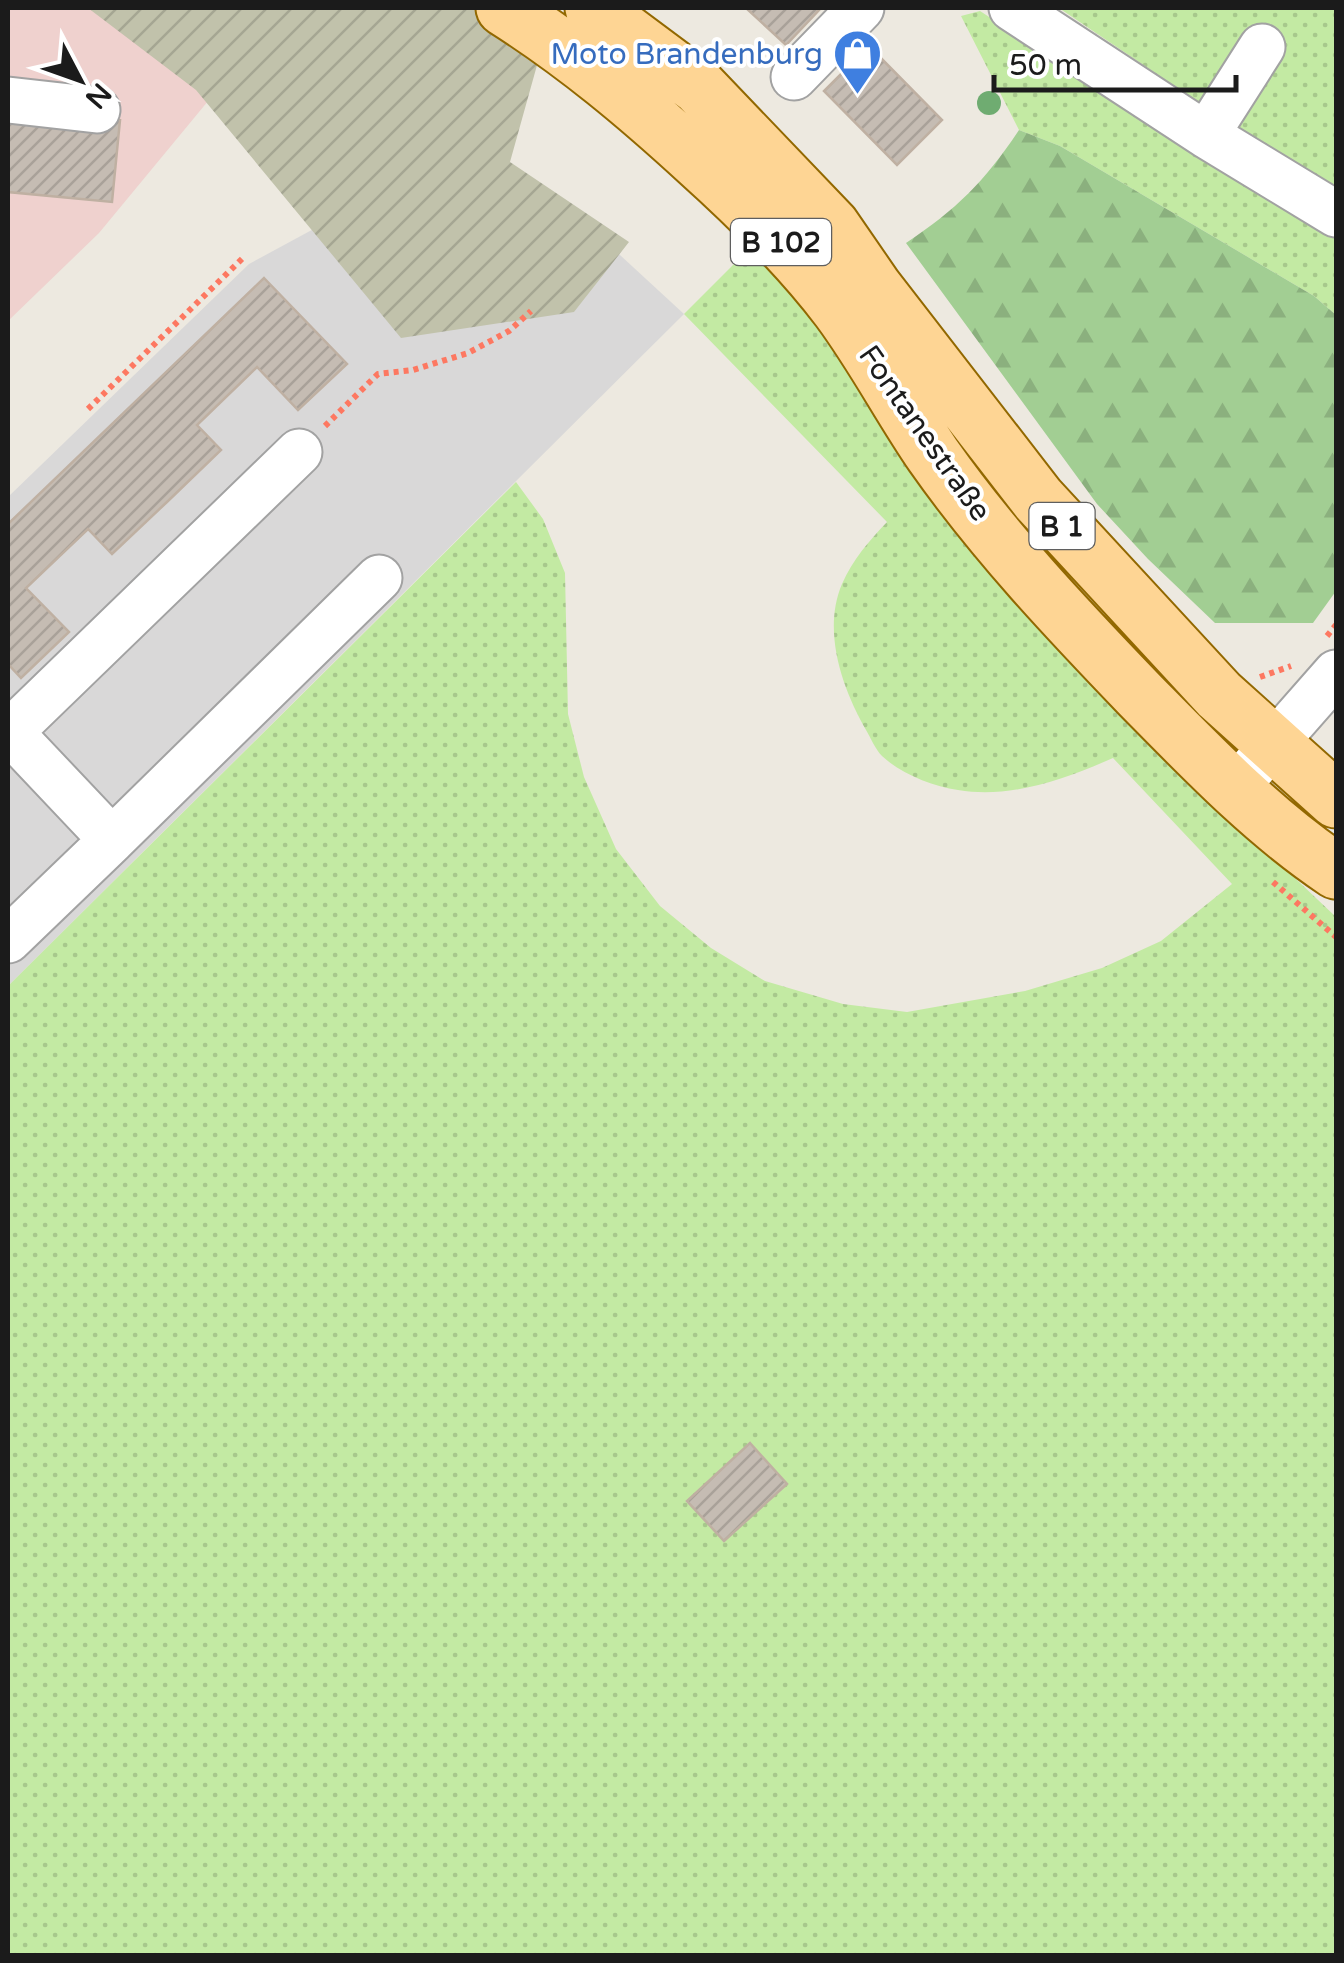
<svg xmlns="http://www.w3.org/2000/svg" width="1344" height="1963" font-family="'Varela Round',sans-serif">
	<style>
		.residential { fill: #d9d8d8 }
		.commercial { fill: #efd1ce }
		.construction { fill: url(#construction-furrows) }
		.grass { fill: url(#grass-dots) }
		.forest { fill: url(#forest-firs) }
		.building { fill: url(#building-hatch); stroke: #bfb0a2; stroke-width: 2.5 }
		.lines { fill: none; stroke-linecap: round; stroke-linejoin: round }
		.minor-casing { stroke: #a2a2a2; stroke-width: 49 }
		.major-casing { stroke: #926800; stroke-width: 59 }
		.path { stroke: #fd7861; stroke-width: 6; stroke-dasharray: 5 5; stroke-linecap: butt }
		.minor { stroke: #fff; stroke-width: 45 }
		.major { stroke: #fed594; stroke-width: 55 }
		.tree { fill: #6fac71 }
		.labels { text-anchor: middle; stroke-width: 8; stroke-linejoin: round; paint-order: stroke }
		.shield { fill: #fff; stroke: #5f5f5f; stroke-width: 2.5 }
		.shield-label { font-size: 28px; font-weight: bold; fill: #1b1b1b }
		.shop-label { font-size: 30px; fill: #366cbe; stroke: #fff; text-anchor: end }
		.street-label { font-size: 30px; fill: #1b1b1b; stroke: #fff }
	</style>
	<defs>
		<pattern id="construction-furrows" width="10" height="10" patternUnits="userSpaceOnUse" patternTransform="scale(2.5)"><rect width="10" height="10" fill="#c1c2ab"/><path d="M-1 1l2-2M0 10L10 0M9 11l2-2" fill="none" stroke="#a5a693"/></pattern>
		<pattern id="grass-dots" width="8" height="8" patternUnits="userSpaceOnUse" patternTransform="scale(2.5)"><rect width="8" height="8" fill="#c3eaa3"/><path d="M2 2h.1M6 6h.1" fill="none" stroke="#a7c88c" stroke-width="1.8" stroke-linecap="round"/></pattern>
		<pattern id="forest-firs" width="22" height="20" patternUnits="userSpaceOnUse" patternTransform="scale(2.5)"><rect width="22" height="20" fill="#a2ce93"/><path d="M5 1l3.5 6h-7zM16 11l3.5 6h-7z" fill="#8bb07e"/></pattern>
		<pattern id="building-hatch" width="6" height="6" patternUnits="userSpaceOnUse" patternTransform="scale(2.5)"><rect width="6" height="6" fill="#c5bcb3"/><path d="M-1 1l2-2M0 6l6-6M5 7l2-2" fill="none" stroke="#a9a199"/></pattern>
	</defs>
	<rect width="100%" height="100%" fill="#ede9e0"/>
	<path class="residential" d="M569,208L684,314L8,986V497L249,264L345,212Z"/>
	<path class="commercial" d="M8,8H153L218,89L99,233L8,321Z"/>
	<path class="construction" d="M88,8H526L546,33L510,162L629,242L574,312L401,338L196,90Z"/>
	<path class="grass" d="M1059,8H1336V188L1204,106Z
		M980,11L1198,153L1336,237V315L1314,296L1060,146L1019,130L961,16Z
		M756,242L1258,843L1336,917V1955L8,1956V986L516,482L543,519L565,573L568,714L584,777L616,849L660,906L711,948L765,981L843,1004L907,1012L1025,991L1102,968L1161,941L1232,884L1113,758C1065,779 1011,799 958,790C932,786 901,774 882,756C875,749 871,738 866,730C842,688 822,631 842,584C853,559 869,541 887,522L684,314Z"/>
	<path class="forest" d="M1019,130L1060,146L1314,296L1336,315V591L1313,623H1215L1148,559L1097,504L906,243C957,209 985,181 1019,130Z"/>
	<path class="building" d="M746,8H821L786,45Z
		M869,46L942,120L897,165L824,91Z
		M8,109L120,120L112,202L8,192Z
		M264,278L347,364L298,410L257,367L197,425L221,450L168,501L112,554L88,529L26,588L69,632L21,678L8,664V524Z
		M750,1443L787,1484L724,1541L687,1501Z"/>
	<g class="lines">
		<defs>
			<path id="minor" d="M1012,8L1206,135L1336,214
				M794,77L861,8
				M8,100L97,110
				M1206,135L1262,47
				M8,730L112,840L379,578
				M10,732L299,452
				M1235,788L1336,673
				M8,940L112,840"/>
			<path id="major" d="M504,8C575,53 637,105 699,162C749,207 798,255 839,309C874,356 900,407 933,455C994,542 1067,619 1140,695C1201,757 1264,823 1336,871
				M593,8L699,87L832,226L874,287L1038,499L1219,695L1336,800"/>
		</defs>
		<use href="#minor" class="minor-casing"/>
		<use href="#major" class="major-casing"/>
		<path class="path" d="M88,409L244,257
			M325,426L378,374L413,370L468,353L509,331L531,311
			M1327,636L1336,625
			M1260,677L1291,666
			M1273,882L1336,937"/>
		<use href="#minor" class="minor"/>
		<use href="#major" class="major"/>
	</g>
	<circle class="tree" cx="989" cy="103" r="12"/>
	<defs>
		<symbol id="shop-pin" viewBox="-11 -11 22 30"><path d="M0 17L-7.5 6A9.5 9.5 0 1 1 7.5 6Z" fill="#3f7fe0" stroke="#fff"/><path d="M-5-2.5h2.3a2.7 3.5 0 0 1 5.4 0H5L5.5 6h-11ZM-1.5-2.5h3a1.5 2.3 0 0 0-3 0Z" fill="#fff"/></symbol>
	</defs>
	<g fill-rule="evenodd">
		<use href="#shop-pin" x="830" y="26" width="55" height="75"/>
	</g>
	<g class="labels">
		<g class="shield">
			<rect x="731" y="219" width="100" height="46" rx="8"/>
			<rect x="1029.5" y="503" width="65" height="46" rx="8"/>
		</g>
		<g class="shield-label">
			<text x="781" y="252">B 102</text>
			<text x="1062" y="536">B 1</text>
		</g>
		<g class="shop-label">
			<text x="823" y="64">Moto Brandenburg</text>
		</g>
		<g class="street-label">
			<text transform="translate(925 433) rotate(55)" y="10">Fontanestraße</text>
		</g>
	</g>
	<rect width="1344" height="1963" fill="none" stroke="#1b1b1b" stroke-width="20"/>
	<g transform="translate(80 80) rotate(131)" stroke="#ffffff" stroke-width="8" paint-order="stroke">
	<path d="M0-8L18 38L0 25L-18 38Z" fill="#1b1b1b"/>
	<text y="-15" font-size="28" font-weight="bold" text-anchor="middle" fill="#1b1b1b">N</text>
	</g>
	<path d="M994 75v15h242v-15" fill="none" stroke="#1b1b1b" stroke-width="5"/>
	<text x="1009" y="75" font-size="30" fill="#1b1b1b" stroke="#ffffff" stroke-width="8" paint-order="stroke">50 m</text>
</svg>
